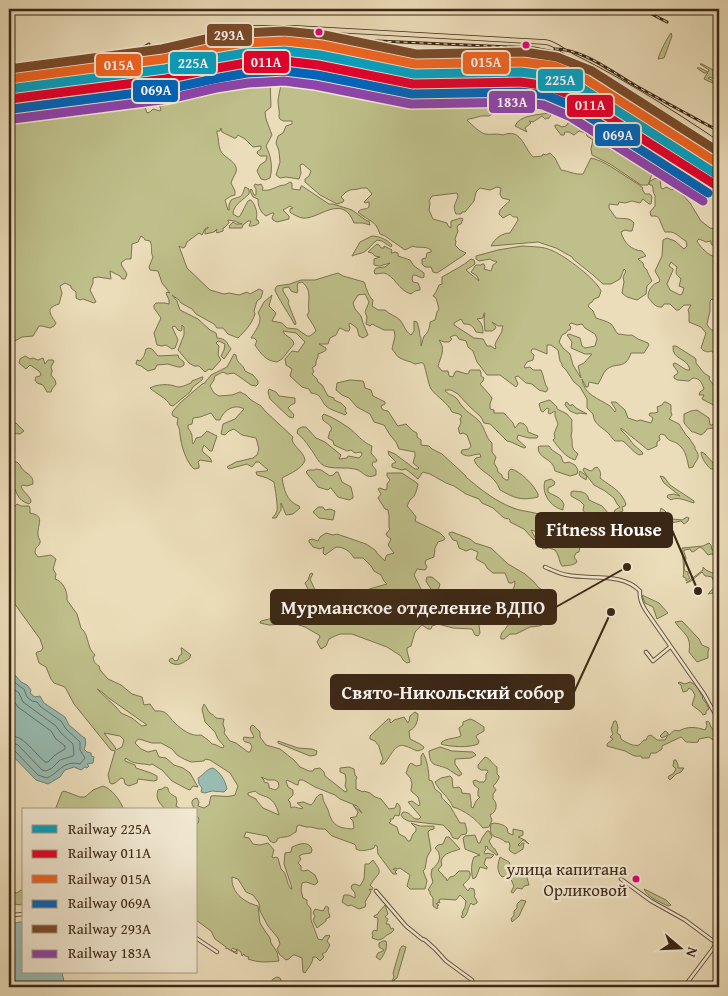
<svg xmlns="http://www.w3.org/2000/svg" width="728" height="996" font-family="'Gentium Book Plus',serif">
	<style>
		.green { fill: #bebf8a; stroke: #7c7350; fill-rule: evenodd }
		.water { fill: #98bbb2; stroke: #738073 }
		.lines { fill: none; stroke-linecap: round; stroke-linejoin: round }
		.shore { stroke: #6a7164; stroke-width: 1 }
		.minor-casing { stroke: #67543e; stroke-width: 4.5 }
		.major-casing { stroke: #3b2715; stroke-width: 5.5 }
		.minor { stroke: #f2e9d2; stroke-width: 2.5 }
		.major { stroke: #ebddb9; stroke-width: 4 }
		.rail-casing { stroke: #3b2715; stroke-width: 3 }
		.rail { stroke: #f2e9d2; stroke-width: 1; stroke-dasharray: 4; stroke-linecap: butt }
		.rail-1-casing { stroke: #f2e9d2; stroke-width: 12 }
		.rail-2-casing { stroke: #f2e9d2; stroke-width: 12 }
		.rail-3-casing { stroke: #f2e9d2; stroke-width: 12 }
		.rail-4-casing { stroke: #f2e9d2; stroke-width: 12 }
		.rail-5-casing { stroke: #f2e9d2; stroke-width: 12 }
		.rail-6-casing { stroke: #f2e9d2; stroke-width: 12 }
		.rail-1 { stroke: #03a2c5; stroke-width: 9 }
		.rail-2 { stroke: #e4002b; stroke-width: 9 }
		.rail-3 { stroke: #f26522; stroke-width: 9 }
		.rail-4 { stroke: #0065bd; stroke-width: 9 }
		.rail-5 { stroke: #7a4b2a; stroke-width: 9 }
		.rail-6 { stroke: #8e44ad; stroke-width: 9 }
		.bus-dot { fill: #e5007d; stroke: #f2e9d2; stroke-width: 2 }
		.labels { text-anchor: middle; stroke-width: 5; stroke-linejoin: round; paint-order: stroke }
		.bus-label { font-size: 17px; fill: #3b2715; stroke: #f2e9d2; text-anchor: end }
		.leader { fill: none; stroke: #3b2715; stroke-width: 2 }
		.callout-dot { fill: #3b2715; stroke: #f2e9d2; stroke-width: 2 }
		.callout { fill: #3b2715; stroke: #3b2715; stroke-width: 2 }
		.callout-label { font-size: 19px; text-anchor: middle; font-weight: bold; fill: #fff }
		.line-badge { stroke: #f2e9d2; stroke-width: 2 }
		.badge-label { font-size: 14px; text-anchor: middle; font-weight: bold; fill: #fff }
	</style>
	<rect width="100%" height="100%" fill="#ebddb9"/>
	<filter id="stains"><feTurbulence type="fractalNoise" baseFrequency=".004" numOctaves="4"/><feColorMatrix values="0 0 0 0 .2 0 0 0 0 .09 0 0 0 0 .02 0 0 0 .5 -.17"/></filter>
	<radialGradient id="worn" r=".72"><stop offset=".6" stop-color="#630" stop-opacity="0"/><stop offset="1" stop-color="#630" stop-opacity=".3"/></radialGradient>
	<path class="green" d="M671,33L672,36L664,58L658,59C660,52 667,38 671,33Z
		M264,44L400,50L394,51L393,58L404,60L408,50L413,49C441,49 469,54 497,54C520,54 541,50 564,58C580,64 596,74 610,84C623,93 637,100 650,107L653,113L650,120L656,117L652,109L663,116L661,120L667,126L668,129L673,128L679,130L693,139L713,147L719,154V167C708,160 696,153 685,146C679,141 671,139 666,133L668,130L662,132H660L649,124L648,121L633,113L616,101L589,85L559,73L543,70L538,71L524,69L500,68L488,69L473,68L467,70L439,71C429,75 418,73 407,72L337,57L284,50L265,49L241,51L207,58L205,57L214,50Z
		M263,54H268L272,58L286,54H300L348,63L366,69L392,74L425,78H452L454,81L470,77L496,74L513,73L549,77L557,80L571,88L591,96L663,141L671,148L673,151C660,157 647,142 636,138L624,127L604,117L572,110L560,109L541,110L549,107L545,105L541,106L537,110H533V106H537L534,103L528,105L531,106V109L528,107L523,112L522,111L526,105L518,101L511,103L503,99L502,105H509V109L497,111L489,116H481L474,118L469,119L467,120C472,125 479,132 485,134C491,135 497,133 503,135C521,128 523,146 533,157L542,156L543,154L546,155L550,153L555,158L561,170C569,171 575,175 583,174L591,158C605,161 617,171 630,179C634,182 639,184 643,188L642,189L645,194H650L652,197L651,204H649L643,199L640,203L632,201L625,203L619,202L618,205L609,204V208L616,218C622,219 630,217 634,223L632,231H629L625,230L621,232C624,243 631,250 642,251L646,256L638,259L643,263L644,267L647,270V271L652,281L647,286L646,294L637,300L627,297L622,293L624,282L623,277L626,271L624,269L620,279L611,284H603L593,275L573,259L572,257L556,248L538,242L491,246C495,238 502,233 510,233L518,220L517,217C512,217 513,217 510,214L503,218L499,214C499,208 507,205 510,200L502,198L500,194L501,188L497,187L490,190L480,188L476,192L474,201L465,212H462L461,214H456C452,205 456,204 458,196L457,193L432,196L429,201L430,203L429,210L433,219L447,223L448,226L451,228V221L461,218L463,219L461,224L458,225L457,228L458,231L455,239L456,242L455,245L460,250L466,253L464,255L437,273L433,272L431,267H425L422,264V259L426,258L427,253L431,252V250C424,245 419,249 413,246L405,250L385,236L380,234C375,219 369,222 358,212C361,208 366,210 369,207V202L365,203L364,202L372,194L367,188H362L358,189L350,190L346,192L341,197L344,200L343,202L337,204L320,195L305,182V179L309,176L311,171L303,164L300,165L301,173L299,179L286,177L280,178L276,175L280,162L279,151L276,143L278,136L283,133L286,126L292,124V121H283L280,119L279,117C280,112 278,106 278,101C279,90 284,79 282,68L280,72L270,79L271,107L265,112L266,119L272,135L266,146C271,156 273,167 270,178L265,180L261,179L257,171L260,165L266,161L267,156H260L257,153V152L261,149V146L253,147L245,139L238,135L236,138H234L222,132L221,128L220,131H217V133C219,139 218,144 220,149C222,158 239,161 236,172C235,175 232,179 231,183L235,191V195L231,196L225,200L228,210H229V205L231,200C241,195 241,200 245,187L249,189V194C243,200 233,205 233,214L238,217L240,216L248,201L250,200H251C256,206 258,213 256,220H258L259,223C256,226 252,226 249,226L251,221H248L243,225L242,228H229L230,225L233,222L236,224H242L234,221L228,220L229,223L224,228H223V231L217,233L216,232L217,229L214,232L205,234V230L208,228V227L205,229L202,235L199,233L187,242L185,247L183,248L179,246L187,268L210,290L224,294L229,293L239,295L247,292L250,294L259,289L263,291L261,298L257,301L254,311L255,314C252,324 245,331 238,338L228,334L223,328H217L214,324L196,314L192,309L181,303L179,300L172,295L177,301L180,310L198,319L210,330L216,333L217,338C227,339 226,342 231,349L224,359L221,356L224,350L225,344L221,342L218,341L216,343L219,346L218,355L221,360L212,370L209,369L205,372L199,366H194L189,363L178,350L184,335V327L182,325V329L181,331L178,330L175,326L172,327L178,340L175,348L172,349L166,345L162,346L157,345L154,333L161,318L154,308V305L156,303H165L169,304V300L166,293L167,292L170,293L162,283L158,271L150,270L149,267L153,257C150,252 153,247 150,241L145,240L144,238L141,236L138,242L132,244L131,259H126L121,263L122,266L127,274L125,279H122L120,276L110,271L111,279L98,277L93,278V283L90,290L96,302L94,303L83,299L80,300L76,298V292L71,288V286L65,283L60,286L62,293L59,304C45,308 50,314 56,323L54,326L50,328L42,326H39L33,336L22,337L13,342L9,341V335L12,330L9,325V318L12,315L9,312V102L13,98L17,99L16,95L18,92L17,91L12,90L10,91H9V89L86,81L94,79L98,80L134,76L136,77L134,80L136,83L132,85L129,83H127L131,88H134L135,86L141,84L143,80H144L145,87L148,90L147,91L138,96L140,98L141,101L144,104L147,113L150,112L153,109L160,111L161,110L159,104L160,101L157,95H154L156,97L154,102H151L153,96L149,92L150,87H153L159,90L160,84L156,80L150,79L148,73H149L174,69L190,68L193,76L200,77L201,81H204L207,84L206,88H209L211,93L210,84L207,80C210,74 208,69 211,63L237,55Z
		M700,64H702L713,70V77L718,79L719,75V81L715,80L710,77L708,78L713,81L719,84V86L704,79L706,75L708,73H704L697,68H700L708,72L709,70Z
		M89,75L91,76L89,78C77,78 63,83 49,80C61,77 76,76 89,75Z
		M565,111C574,114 583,117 593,118C596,119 598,118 601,119C613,120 624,129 631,138L630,140L640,148L644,153L647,155L652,163L648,168V171L652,174L648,185H641L610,164L592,155L591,149L593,140L587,136L586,133L579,131L574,135L569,132H565L564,135H561L555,127V125H558L562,127L566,126L568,123L574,120L565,118L562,115Z
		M549,113L551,115L549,118L545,119L542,116L533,122L529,121L531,123L525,128L527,132L515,126C519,115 538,115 549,113Z
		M671,172L675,174L685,185V187L683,188L682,190L690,195L691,200L683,191L681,193L690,203L701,221L710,228L716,229L719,231V245L717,244L719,246V250L716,249L715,247L711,244V241L706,242L699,239L697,241C701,248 708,255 717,258L718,252H719V301L718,303L712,299L710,301V311L707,324C709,329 713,332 719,330V356L711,351C707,353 703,351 701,348L706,333L701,327L689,322V313L688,310L691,305H684L679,310H676L670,304H664L662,307C655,308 651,301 648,297C648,290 652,284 659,282L660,280L655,271L662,256L663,240L667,238L675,241L684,249L687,246L686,241C681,239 677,233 671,232C669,232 667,232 665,232C663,229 659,217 658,217C656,216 654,216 651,216L650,212L655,206V196L653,191V188L652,185H650L649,184L650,181L656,178H660L661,188L663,189L666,187L672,190L675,187L671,179L669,173ZM671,262L677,267C675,275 676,273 681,279L679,286L684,288L682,294L680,295L670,290L667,284L673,270V269L669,266Z
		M290,182L292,183V189L300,190L301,186H302L329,204H333L352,210L367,221H369L370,225L363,223H354C343,194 321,217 306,218C301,219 295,215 291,213L290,212V209L293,208L290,206L283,210L289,216V219L277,222L273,220L272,218L274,213H272L266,216C260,212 258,206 258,199L253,197L250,191L251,189L252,190L254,195H256V189L254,186L255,184L258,185L261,184L263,188L262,190C271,192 277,185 285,185Z
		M372,236C379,236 388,240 392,245L391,247L382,241L377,240C372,244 369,249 364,252C360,254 356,254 352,256L360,242Z
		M377,244L379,245L381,248H384V246L392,250L391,253H392L395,252L398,253V256L410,260L414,266L424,273V277L422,278L415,275H413L412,279L413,282L418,283L420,288V290L415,291L411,294C399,291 394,275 384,273C381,273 378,274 375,274L374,271L376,268L385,267L390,263L380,266L374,265V259L380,257L375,256L372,253L368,252Z
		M522,246C532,247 544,246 553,251C565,256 596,279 601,291L599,297L594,299L592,302L590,303L588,306L593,311L596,318C601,320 607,321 611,324C614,327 615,331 618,334C623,334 626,336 632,335L638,339L648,343L649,345L644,353H631C625,371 616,361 606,370C603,373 601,380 598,384L589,382L588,387H586L582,379C584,395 598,398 610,406C612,408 613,410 615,412L616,410L611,402H616L625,410L628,418L637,421L640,420L651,423L653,418L649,415L650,413H655L658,412L657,407L662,405L664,402H666L671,405V412L672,415L669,419L679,424L686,435L689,438L695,447V449C702,458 696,459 693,467L689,468C687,460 686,450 679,445C674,440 669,443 665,435L661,434L659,436L660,440L657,442V446L648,450L621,428V430L628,437L633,444L642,452L643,454L639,455C633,452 628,445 623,441C622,441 616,441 615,441C612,439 610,434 607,432C600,426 594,424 593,414L587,408V399L580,387L574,382L566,370L562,366V364L560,361L558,350L551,345H547V354L535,349H532L531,352L534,355L533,360L527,362L524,367L525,368L530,367L533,370H541C544,376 544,384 548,389L546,392L539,390L532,384L526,383L518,376L515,377L518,384L516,387L500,375H487L477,362L473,351L468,347L466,341L459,339L457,336L455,335L450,337L452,339L449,342H444L439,340C446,349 441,356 438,366L442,371H448L449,376L453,377L455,372L457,371L467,374L469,373V371L471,370H480L481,373V376L484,378L483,381L480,384L489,394L492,398L490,404V409L494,410V413H504L513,423L515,428L519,423C524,422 528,427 528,432L538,436L537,438H529L518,435L517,439L526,447L524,448L511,442L507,441L490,424L484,423L481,417L469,406L458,394L451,390H445C448,395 451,394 455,397C458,399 460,404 462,406C467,413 475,416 480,422C485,429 486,438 492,443V452L496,457L494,463L497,468L498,472L502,475V477L506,480H508C510,476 506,472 511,469C520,471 534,485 538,494V497C520,501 515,498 500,490C494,473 479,473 474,460L476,458L481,457L480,454C472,454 469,459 461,453L462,450L469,449L471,446L467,435L463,433L460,434L459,432V430L458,429L461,423L460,419L462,416L459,414L452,412C447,402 438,398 431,389C428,384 425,364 423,363C420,362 418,364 415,364C410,361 405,361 400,358C396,356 395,352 392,349L395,336L394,330H384L372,324L370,326L366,324L367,317L365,312L369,302L365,294L358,295L353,303L355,309L361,316L363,323L368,335L363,338L359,336L357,328L350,323L349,325L350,328L349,331H346L340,328L339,329L336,335L330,338L328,344H319L326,348V350L323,352L318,354V357L316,361V365L312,368L314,371L312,374L317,379L318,382L322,385L328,396L334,398V400L341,403L346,408L345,411L347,413L345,415C339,412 330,410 326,406C320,400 322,394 311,393L309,389L302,387L290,376L292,369L286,365L285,359L292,351L298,352L305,342L296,333L283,331C285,337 293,337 294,344L282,359L277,362C266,361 261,354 255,345L257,341L254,338H251C255,331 264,321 258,313L264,302L272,295L269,306L276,313L272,321L282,323L287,328L297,329L307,336H310L316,331C314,325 310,321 307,315L309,312C307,300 313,291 302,282L298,283C296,287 299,290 297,293L291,291L289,287L283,288V291L289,301L288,303L296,323L295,325C292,319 276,295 275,290C275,289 276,287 277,286L290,284L301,280H315L338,273L343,276L364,282C366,285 365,287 367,290C368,293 370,298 373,300L372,306L378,310H385C390,315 396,316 400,320C404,325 405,331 411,335L414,331V321L417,322L419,329L420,336L421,338V346L424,336C428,333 430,327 430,322L435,320L437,312L439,309L436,298L433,296L436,292L439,285L442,284V277C452,271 463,266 471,259L474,260L475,264L466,270L479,281L477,276L471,272L476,265H481L482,264H484L485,267L484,269L491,271L493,265L497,262L496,261H493L490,259L479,261L476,259V256L498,250ZM484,313H485L484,319L485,331H492L495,329L496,327L492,322L498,326H503C502,328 502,330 502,331C500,336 496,340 495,345L496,348L495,349L491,346H487L483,339L474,338L454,325V323L461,319L464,324C471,324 473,326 476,332L483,333C483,327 482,323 477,319L483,318ZM571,323L577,325L582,324L585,328L595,334L597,339L595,346L585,348L582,346L580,338L569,334L567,335L572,342L571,348L585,354H592L584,363L578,366L581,378L573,365L570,354L563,348L559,342L562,335L566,333L568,330H570L571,327L569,325Z
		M673,346H676L695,358L696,360V363L704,373L710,377L709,379C717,389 719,395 719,408L702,399L704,395H699L700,392L704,389C702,383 700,378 693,378L689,381L677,380L674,378V376L677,374L678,372L673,365L674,363C680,364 684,371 690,370C687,356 672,361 673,346Z
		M149,348L152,349L158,356L178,355L179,358L184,362V365L181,367H178L168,364L157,365L155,369L148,371L141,366L138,365L136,364L137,360L140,361C145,355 144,356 146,349Z
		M234,354L236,355C237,365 243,363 245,371L253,375L258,381V384L256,386L251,385L234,373L227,374L223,372L215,376L214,379V380L210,386L214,393L219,396L232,395L240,392L246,395L251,400L261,406L265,411L293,437L292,440C295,448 303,451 305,460C302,469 291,473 282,478C284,489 286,501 299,506L300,508L293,514L286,515L281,503V510L276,518H272C274,517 276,513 277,511C278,506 275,488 274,482L267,478L257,475L256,472L266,471L268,470L259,462H256L252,467L247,464L229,469L227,467L236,462L253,458L257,455L259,449L256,438L242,435L234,429L229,431L225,435L221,434L223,424L235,419L243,410L244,409C234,403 223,411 220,420H216L211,413L200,417L193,418L192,424L188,425V428C194,436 191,436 193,444L194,443L196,438L201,437L207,431L217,436L212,451H210L204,445L202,450L203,452L210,458L212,462L200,460L198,462L199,465V468L194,469C186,462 181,445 180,435C179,429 180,429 177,424L178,418L173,416L172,414L173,411L180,403L202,384L205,383C206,379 210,378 211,375L227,367Z
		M25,356L27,357L30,359L33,358L38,360L43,358L45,364L48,360H53L54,361L51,367L52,371L51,375L55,380L56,384L52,389L51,392H47L43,385L37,383L35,380L36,377L40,376L41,374L39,371L30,365L26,369L19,363L20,359Z
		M202,377H203L202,380L193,387L190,392L173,406L170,405C167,398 156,394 150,388C155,385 164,384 170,385C173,385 176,387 179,387C183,387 188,384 191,383L192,381Z
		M350,380L363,381L364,383L365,388L371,390L373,396L385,402V404L381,406V407L383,410L388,411L397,425L398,426L406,424L413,431L417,433V437L421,440V445L429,446L432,449L442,454L466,476V477C480,489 495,501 513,508C525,513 545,511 552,523L558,521L568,524L579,531L580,533C576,542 581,544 579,552L576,553L574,557L577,561L576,563C574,565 565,566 562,566C559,562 560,557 555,550L549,548L543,549L540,546L541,533L531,530L536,539L534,540L524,529L510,522V520L509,519L504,518L493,508L482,503L479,499L466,494L454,486L446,483L430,474L423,472L422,473L418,479L406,469L402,470L392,467V464L396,462L389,455L388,451L395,454L415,469H418L419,468L413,463L415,456V452L399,449L396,442L390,435L384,425L374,422L370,414L357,407L349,398L342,395L336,390L337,383Z
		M269,389L276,392L279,396L295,398V403L291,405L288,408L294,415L293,418L289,417L270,399L268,392Z
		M549,400L551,401L557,407V409L567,414L572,420C571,426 573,430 571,436C574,444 569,447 578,454L575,460C565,457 559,448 553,440L555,438L554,434L558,424L555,416V411L550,414L548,413L549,409L547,408L543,412L541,411L539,404L540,403Z
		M566,402L568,403L569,405L571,406L572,404L576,408L587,414L579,413L577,414L570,411L565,405Z
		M697,410L709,418L710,425H712L716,421H718L719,422C716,431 713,427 707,429L705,432L701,435L694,432H692L684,423V414L691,411Z
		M324,414C334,418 340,422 349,428C357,434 362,442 372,446L371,453L377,460L376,462H373L372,465L376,470V475C365,480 364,471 355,469C347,467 337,469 328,467C318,465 316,455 310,448C306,442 302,437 297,433L298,429L302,427H306L316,438L325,442L341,455L339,459L347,458L348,456L359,458L362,455L361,452L355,453L351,450L347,451L334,445L333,441L328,438L330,431H331C333,425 327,424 323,420L322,416Z
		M9,421L10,422L16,423L24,431L20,434L9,433Z
		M540,446H549L552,450L561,456L563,462L565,463L569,462L575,465L578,470L577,474L570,476L555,471C553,457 538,460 538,447Z
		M701,452L704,453L714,464V469H711C707,466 701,458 701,452Z
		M14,462H17L20,465C23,474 34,473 33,484L27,486L23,485L21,486C23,493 31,496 31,502L29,504C16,500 17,491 11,481C12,476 13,467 14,462Z
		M597,467C601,471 601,474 600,478C611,487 620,489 626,504L625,506L622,507L623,511L617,513L614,512L615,510L620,507L617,504L614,498L605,491L594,485L587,476L586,480L580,476L579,473L580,471L587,476L583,470L584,468L591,471L593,470L594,468Z
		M316,469L321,470L330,476L333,475L336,472H338L342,482L351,487L353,496V498L349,500L338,497L331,488H330L328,490L318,487C315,482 310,478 306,472L308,470H314Z
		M387,473H402L417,483L418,485C416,491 416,496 410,500L407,506C410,509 414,514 416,517L415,521L440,533L445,538L444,540L438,542L435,548L434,557L426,560L425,563L427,567L425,570L417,569L414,575L421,589L420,597L421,598H426L428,592L432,591L426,581L427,577H432L440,584L438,591L439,596L434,600L431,607L432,608C439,606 443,611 448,610C456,610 457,601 463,599L470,602H474C476,606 480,607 484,610L489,611L492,613L491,617L480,623L479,625L480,633L478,636L475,635L472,629L453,628L438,624L432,626L431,629H428L422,625L415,632L411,646L407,648V651L410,662L407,663L403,660L401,656L387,647L352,634H340L335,636L329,639L326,646L321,649L317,642L320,637L319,635L305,627L296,624H283L269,625L260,623V622L261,621L273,618L298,620L311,618L312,616V612L316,613L317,618L319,621H326C330,617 327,622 328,616C329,611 336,609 340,607L341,600L351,601L360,594L365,596L367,599L369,600L372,599L373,596L366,593V590L387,584L384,581L381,575L374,571L371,566L363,558H354C350,551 344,547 336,547L325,555L323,553L324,547L320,549L313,547L309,542V540L312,539L318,541L320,537L326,533L333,535L337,534L366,544L375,550L377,553L385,561L386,556L387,555L394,553L388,545L391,539L387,536L386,534L390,529L389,528V516L388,510L385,509L378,498L381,494L378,489L380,488L385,490L387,489V484L390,480L387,476Z
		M660,476L664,477L670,485L694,501V503C687,501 677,496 671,500L667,497L668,495L674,494L680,496L664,483Z
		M551,479L555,482L554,485L548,488V492C554,496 562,497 564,505L563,508V510C551,507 541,494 545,481Z
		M573,491C581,492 587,491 589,500L602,506L610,515L618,519H616V521L626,522V523L623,525L615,523L613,519L607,520L608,522L605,521L603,524L595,523L586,515L583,510L584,505L580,501L571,496V492Z
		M17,504L21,506H29L30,508V513C46,516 37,524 38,535C38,539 41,539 40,543C38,548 35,546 35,553L38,557L51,555L56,559L53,569L56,574L55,579C63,581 68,592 67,600L77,614L81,628C87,633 87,640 90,648C90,649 94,654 95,655L93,658C94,661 95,664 99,666L100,670L108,679L121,685L132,694L142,697L144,705L150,704L155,711C168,710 167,716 175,723C181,729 191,737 201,735C205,738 209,740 212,744C216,744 219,747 223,748L224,746L218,739L215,732L205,722L202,709L204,704C207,707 207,710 210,713C213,715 214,715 216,718L224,719L223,724L225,730L224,733L230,741L236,743L248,752H250L252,747L250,743L245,742L243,739L244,737L251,738L254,737L250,729L251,726L253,725L260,732V737L266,745L280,749L294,760L300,767L309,771H313L314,769L320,768L324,772L325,776L344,791L346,792L347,790L345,786L346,780L345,774L340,772V768L349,767L354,769L355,775L357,777L356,780V789L363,792L364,791L370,793L375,797L381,799L389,809L395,808L397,803C402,806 400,811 399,816L395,815L393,819H390L391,821L389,823L397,827L399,834L405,837L408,841H410L413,834L416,831V828L411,823L420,826H434V829L430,830L428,832L431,850L427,857L425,869L423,871L427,881L425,889H410L407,886L410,875L400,868L398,869L395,868L394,869H393L394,870H397L395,872L397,874H393L378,854L377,846L375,845L374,848C369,850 361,852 356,849V846L354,844L332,836L325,829H319L311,827H306L299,825L297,826L296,832C293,833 292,835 289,836C285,838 282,836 277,839V841L274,843L270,841L267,836L246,832L244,837L249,838L253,844L260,845L268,843L274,850L272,857L273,858L276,857L278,858L281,869C288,874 286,884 291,889H292L291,885L284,864L285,853L291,852L292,847C299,844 306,841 311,847L312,850L311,853L303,854L299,856L301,859L298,863L301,866V870L303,871L308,870L315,875L318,882L315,885L306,882L302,883L301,890L303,898L307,900V904L311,909V920L318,939L322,940L325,936L329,935L330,936L327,941L330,945L326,952L322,954L324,957L320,961L316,957H313C313,963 308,968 305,973L303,972L302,958L295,955H293L289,959L286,960L280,955L277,949L280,944L278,938L268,926L260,911L259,903L253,895L246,892L238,879L232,877C231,892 243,902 258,906L260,923L265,931L270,938L271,943L277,952L279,961C270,962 258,963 248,959L249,957L245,956L244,954L242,956L241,952L237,949L236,950L233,948L231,950L235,952L237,950V954L228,949V948L226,949V947L215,939L211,931L196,920V825L198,823L199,819L196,815V810H195L192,804V801L194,799L197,798L199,802L198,806L204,808L209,805L211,796C219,795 227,798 235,795L238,786L230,773L210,760L205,759L204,761L191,762L184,759L177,755L172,749L161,743H152L139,739L136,741L135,743L141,749L148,752L156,750L159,757L166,758L174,765L183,768L190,773L198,787L193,786L190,790L187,789L172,781L162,770L152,764L150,765C142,763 133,765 126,758L125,759V761L135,765L136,768L151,773L157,776V780L154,781L138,779L137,783L129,786L125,784L124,779L121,778L115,783L112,784L110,783L108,775L115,751L111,750L74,704L65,687L54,683L51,679L46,667L39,663L36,653L37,652L41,651L43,648L40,639L9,596V506L13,508ZM97,689C104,692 107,698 113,701C124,709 136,717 147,725L142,726L132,718L121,713L116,707ZM104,733L120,736L124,740L122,747L116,750L115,747ZM261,777L268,780H275L278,782L279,786C276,792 274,789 269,788V785L268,783L264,782V780ZM287,780L297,785H298L299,780H303L315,787L335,795L340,799L357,806L362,813L353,805L358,812L356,817H354L350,818L353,821L354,828L352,829C336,828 332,824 328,810C327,807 325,805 324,802C323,800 323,797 322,794C315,795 316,801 311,805L303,802L297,803L303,808C299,810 295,805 291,808L290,802L288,800L293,795V790L288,787L286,781ZM255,791C259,795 262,795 267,797C275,801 277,808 279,815L263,808L257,801L256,799L248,795V793Z
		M318,507H323L325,510L330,509L335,511L333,520L319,518L313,512Z
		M661,508L665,511L673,519L682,520L687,517L689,518L688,521L684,524L681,521L661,525L658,523L659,522L668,520V519L660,512Z
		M452,532L470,539L475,543L491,548L508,564L525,574L534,582L538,587L548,594L552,600L548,606L543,607L542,609L544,617L542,625L539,626L530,627L516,634H510L504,639H501C500,633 503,632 506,628C509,624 509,622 512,620V617L517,612L524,611V606L528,603V600L520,598L517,595L511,600L507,604L505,603L504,601C509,595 515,590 515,581L512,583H509L505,573H493L487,568L485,564L476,559L478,552L471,549L466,551L459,548L457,541L453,540L449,534V533Z
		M709,543L711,545L712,550L715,547L719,548V556L711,554L708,555L703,549L700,547L693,552L691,551L690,549L684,550V552L686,558L684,568L685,571L688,572V575L690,578L686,581V578L683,577C685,571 682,555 682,548L703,546Z
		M703,567L706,570L719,576V592L708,594C716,585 716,588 712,577L707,576H705L702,572L691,581L686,583L703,570Z
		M312,573L313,574L310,579L316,592L315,595L311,597L309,595V591L305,583L308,580L310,574Z
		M642,595L659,603L668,613L657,619L653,607L645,603Z
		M682,621L699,639L702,645L709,648L708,652V658L697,662L689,652C692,635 683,634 675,622Z
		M181,648H182L191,655L190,656V658C184,662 179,667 171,663L169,661L170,659L172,658L175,661L178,660L179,656L182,654Z
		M679,682L685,684L690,682C698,685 699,692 703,697L702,698L703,699L706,703L707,702V705L709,709L706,711V714L703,715L701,712L692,705L695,695L692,690L689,688L687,691L683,692L682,689L681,685L678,683Z
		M415,712L418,714C418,721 416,728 409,731L410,739L420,744L424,747L423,749L418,751C413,750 410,747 405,746C395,742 390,758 384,764H380L383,759L379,747V746L375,741L370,739V736L388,719H390V722L391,723L394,720L404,717L408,723L409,721L410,716Z
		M470,719L475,721L484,727V731L477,735L476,737L479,741L478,744C469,748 450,747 441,744L442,742C447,738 454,739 461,736L459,728L463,725V722Z
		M614,721H616L618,727L617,733L620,735L621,739C625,742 634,747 639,745C641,744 642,741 644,740H646L648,736L651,735L657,740H665L668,735L662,738L660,736L665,731L667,732L669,735C673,732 673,729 679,731C687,726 697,727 705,730L707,726L706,722L707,721L709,722L711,727L714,731L715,734L718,738L713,740L709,737L699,739L698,742C693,743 691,742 686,742L681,737L664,745L662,746V749L656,753H651L649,758H642L641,756C633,757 631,754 625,751C619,749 613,748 607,746V744L613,739L610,737L613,734L611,729Z
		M278,741L298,748L312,749L317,751L316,755L310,756L278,743Z
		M440,747L452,751L473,752L476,755L471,758L455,759V764L462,774L459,776C455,774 451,771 448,769C435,763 430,768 429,751Z
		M423,753C427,759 429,772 429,780L432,781L435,789L441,794L442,798L450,806L460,823H465L467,831L466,834L461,835L458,839L453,838L450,832L443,825L408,821L403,818L401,815L403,812C411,812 410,817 416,819H419L421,817L408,802L412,801L419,806L420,804L418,797L411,791L412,783L411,781V779L406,773L409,765L411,763L416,766L421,765V756Z
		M485,757C490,758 492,764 497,767V774L499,776V778L496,783L493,786L496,790L493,794V799C498,803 497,812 490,815L492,820L489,827L483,828C476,819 464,810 453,807C449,797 439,791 435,782L441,778L450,776L452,778L453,788L459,787L461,789L462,793L470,794C470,798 472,803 471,807L473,808L476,801L480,797L478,796V791L479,789L474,785L473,781L476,780L479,782H484L486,779V774L488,772L487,770H481L478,768V765Z
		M674,760H676L678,765V768H684L681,772L676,774L670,780L668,778L669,776L673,774L676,769L673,766Z
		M103,786C112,789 120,800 124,810H55L62,792L64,791L80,797H85L93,790Z
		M165,787L168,788C168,793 172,795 176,797L177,802L176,806L183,810H166C160,803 155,800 158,790L162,789Z
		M494,823C500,824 503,824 507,828L508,833L513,835V829L523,831V835L518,837L525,840L529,844L523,840L518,845L520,846L522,843H524L523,849L515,854L510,851L509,849L510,846L509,842H505C498,834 488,841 491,824Z
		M487,831H489L492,837L489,841L493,848L495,849L498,855H496L494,853L487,848L488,847L485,846L486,850L484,852L485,854L488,853L494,855L491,858H486L484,864L487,867V869L480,867L476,877L473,879C471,873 471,863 474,857L480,855L465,849L463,838L465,836L475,835L478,843H480L482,838Z
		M446,837H449L460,849C453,852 444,852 441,861L442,865L438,870L443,875V876L446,878L447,881L450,877L454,876L459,871H469C473,877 467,880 463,885L468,891L470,888L474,889L475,895L474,896L477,901V903L473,905L471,903C467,909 468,915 463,918L461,917L463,914L462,913L465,907L466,901L460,895L456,900L441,899L439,900L440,903L438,902L437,904L436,903L437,905H439L437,906L438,907L437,909L433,906V898L430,894V891L428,890L433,882L431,875L432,869C437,866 441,859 439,854C439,851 436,850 435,848L438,845L443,844Z
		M500,857L509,862L511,866L510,869H509V870L515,871L524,869L528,871L527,878L529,885L524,886L522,889L517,888L513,893L511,892L514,886L509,875L502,877C496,871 498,863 500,857Z
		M373,860C382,873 381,871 372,882V883L370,885L373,888L372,890L369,889L371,892L365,902L366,904L365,907L359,909L351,905L348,906L342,902L344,895H349L355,898V893L351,888L352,885L355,884L360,886L364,879L365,864H369Z
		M644,889L666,900L671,905L668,906C660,902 647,897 644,889Z
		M21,890L24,891V903L20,905L15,904H12L9,902V891L17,893Z
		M521,900L526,901L519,916L512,922L511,919L514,915V911L517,908V904Z
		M385,905L388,914L385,917L388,919L386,924H389L391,929L393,928L394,930L391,933L387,935L382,939L378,940L372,938L373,935L372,933L374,930L377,931L378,918L374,917V916L378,914V913Z
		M326,906L329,908L328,910L330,917L326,919V921L317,928L313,920L315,916L313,913L315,909L323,911Z
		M383,941H386C388,948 384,955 380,960L376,957L378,953L383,951L384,950L379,947V943Z
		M402,946H404L406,947L397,978L394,980L395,981H392L394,977L393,973L400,949Z
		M277,977L280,978L282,982L290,984L292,987C284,987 276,989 271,982L273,979Z"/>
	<path class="water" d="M9,653L11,667L9,671L11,675L14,674L21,682L27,685L31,690L30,693L35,697L40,696L44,703L65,717L69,725L83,737L85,738C86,742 86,746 84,749L87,752L91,753V756L94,757L93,763L87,764L89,766L87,768L85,767L81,770L74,767L65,770L60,777L48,784L36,780L9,752Z
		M213,768C221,773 225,780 227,789L224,792L212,791L205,793L201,792L202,788L199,784L198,778C205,774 206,769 213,768Z
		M19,922H24V972H62L65,987H9V925Z"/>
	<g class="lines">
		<path class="shore" d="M9,679C15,681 18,686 24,689L27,697L32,701L37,702L41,707L61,721L66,729L80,742V750L85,758L80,764C63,760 60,772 47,778L38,775L14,750L9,749
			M9,686L19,693L23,702L56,726L61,733L73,744L74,754L73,756L60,760L52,768L46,771L42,770L18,745L13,743H9
			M9,696L12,698L18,707L51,731L56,739L65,746V749L55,755L48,762H45C34,753 25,736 9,735"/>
		<defs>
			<path id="minor" d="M545,567C552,570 560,574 567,575C591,580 622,572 640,591C639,598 642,605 646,611L704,694L719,721
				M646,652L653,661L670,647
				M621,879L651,901L685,920L716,943L712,950L684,987
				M376,891L406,926L422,939L425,940L435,949L446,961L472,980L474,987
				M9,917L12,915L24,914
				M196,938L217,952
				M716,943L719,935"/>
			<path id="major" d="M9,75L71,67L119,54L130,56L139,59H148L194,45L247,28H297L545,42C555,43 563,51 572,56C623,81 672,112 719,144"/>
		</defs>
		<use href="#minor" class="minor-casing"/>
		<use href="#major" class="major-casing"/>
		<use href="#minor" class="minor"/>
		<use href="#major" class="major"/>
		<defs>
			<path id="rail" d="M642,9L667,22
				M358,10L365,9
				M555,49C584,49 613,73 638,87C665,102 692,117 719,131
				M113,65L149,44
				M9,83L141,67L174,60L239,39L284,35L356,40L534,48L554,52L585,66L704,138L719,149
				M611,106L636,120L719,174"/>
		</defs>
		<use href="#rail" class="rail-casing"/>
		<use href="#rail" class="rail"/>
		<defs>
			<path id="rail-1" d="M9,89L165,69L210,59L245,53L285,51L320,55L414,74L521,72L551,76L583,89L719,176"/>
			<path id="rail-2" d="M10,99L166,79L212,69L246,63L285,61L318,65L413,84L520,82L548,86L578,98L714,184"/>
			<path id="rail-3" d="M9,79L163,59L208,49L243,43L285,41L322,45L415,64L522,62L554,66L587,80L719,164"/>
			<path id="rail-4" d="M12,109L168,89L214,79L247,73L284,71L317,75L412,94L520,92L546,95L574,107L708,193"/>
			<path id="rail-5" d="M9,69L162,49L206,39L242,33L284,31L324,35L416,54L524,52L557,57L592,71L719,152"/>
			<path id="rail-6" d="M13,119L169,99L216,88L248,83L284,81L315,85L411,104L519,102L543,105L569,116L703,201"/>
		</defs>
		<use href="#rail-1" class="rail-1-casing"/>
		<use href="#rail-2" class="rail-2-casing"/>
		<use href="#rail-3" class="rail-3-casing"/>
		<use href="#rail-4" class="rail-4-casing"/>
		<use href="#rail-5" class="rail-5-casing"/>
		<use href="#rail-6" class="rail-6-casing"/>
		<use href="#rail-1" class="rail-1"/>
		<use href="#rail-2" class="rail-2"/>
		<use href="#rail-3" class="rail-3"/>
		<use href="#rail-4" class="rail-4"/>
		<use href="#rail-5" class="rail-5"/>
		<use href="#rail-6" class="rail-6"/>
	</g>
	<g class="bus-dot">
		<circle cx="319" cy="32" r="4.5"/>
		<circle cx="526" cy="45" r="4.5"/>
		<circle cx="636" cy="879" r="4.5"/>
	</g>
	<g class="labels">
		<g class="bus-label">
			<text x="627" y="875">улица капитана<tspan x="627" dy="21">Орликовой</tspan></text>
		</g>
	</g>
	<path class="leader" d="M698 591L672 530M627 567L556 607M611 612L574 692"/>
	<g class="callout-dot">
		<circle cx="698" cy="591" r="5"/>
		<circle cx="627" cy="567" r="5"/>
		<circle cx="611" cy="612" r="5"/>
	</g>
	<g class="callout">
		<rect x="536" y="513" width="136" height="34" rx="5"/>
		<rect x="271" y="590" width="285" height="34" rx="5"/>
		<rect x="331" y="675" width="243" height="34" rx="5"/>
	</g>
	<g class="callout-label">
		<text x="604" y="536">Fitness House</text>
		<text x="413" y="614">Мурманское отделение ВДПО</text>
		<text x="453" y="699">Свято-Никольский собор</text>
	</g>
	<g class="line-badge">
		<rect x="206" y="23" width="47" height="24" rx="5" fill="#7a4b2a"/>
		<rect x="243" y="50" width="47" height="24" rx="5" fill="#e4002b"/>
		<rect x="462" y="51" width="48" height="24" rx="5" fill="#f26522"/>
		<rect x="169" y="51" width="48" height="24" rx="5" fill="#03a2c5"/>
		<rect x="95" y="53" width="47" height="24" rx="5" fill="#f26522"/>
		<rect x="537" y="68" width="47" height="24" rx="5" fill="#03a2c5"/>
		<rect x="132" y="79" width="47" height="24" rx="5" fill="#0065bd"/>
		<rect x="488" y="90" width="48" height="24" rx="5" fill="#8e44ad"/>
		<rect x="566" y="94" width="48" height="24" rx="5" fill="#e4002b"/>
		<rect x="594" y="123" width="47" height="24" rx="5" fill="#0065bd"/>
	</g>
	<g class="badge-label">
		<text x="229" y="40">293А</text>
		<text x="266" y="67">011А</text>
		<text x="486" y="67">015А</text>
		<text x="193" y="68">225А</text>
		<text x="119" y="70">015А</text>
		<text x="560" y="85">225А</text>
		<text x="156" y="95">069А</text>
		<text x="512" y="107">183А</text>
		<text x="590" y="110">011А</text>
		<text x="618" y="140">069А</text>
	</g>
	<rect width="728" height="996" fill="none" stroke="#ebddb9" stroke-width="30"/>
	<rect x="10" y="10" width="708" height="976" fill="none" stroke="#3b2715" stroke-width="2.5"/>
	<rect x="15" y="15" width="698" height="966" fill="none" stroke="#3b2715"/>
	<rect x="22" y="808" width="175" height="165" fill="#f2e9d2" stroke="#a99b86"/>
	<rect x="32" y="825" width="25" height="8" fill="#03a2c5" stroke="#a99b86"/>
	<text x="68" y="834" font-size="15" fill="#3b2715">Railway 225А</text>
	<rect x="32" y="850" width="25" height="8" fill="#e4002b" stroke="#a99b86"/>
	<text x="68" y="858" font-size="15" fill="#3b2715">Railway 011А</text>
	<rect x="32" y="875" width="25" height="8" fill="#f26522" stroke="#a99b86"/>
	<text x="68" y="884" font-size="15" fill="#3b2715">Railway 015А</text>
	<rect x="32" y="900" width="25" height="8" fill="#0065bd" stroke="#a99b86"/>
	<text x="68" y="908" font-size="15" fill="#3b2715">Railway 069А</text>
	<rect x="32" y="925" width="25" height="8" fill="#7a4b2a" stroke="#a99b86"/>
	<text x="68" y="934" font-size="15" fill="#3b2715">Railway 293А</text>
	<rect x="32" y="950" width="25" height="8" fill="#8e44ad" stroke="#a99b86"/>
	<text x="68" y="958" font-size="15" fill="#3b2715">Railway 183А</text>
	<g transform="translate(680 948) rotate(109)" stroke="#f2e9d2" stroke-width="4" paint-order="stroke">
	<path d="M0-4L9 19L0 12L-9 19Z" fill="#3b2715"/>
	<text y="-8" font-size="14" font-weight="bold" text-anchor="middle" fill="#3b2715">N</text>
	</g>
	<rect width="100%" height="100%" filter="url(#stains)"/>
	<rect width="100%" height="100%" fill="url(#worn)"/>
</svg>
